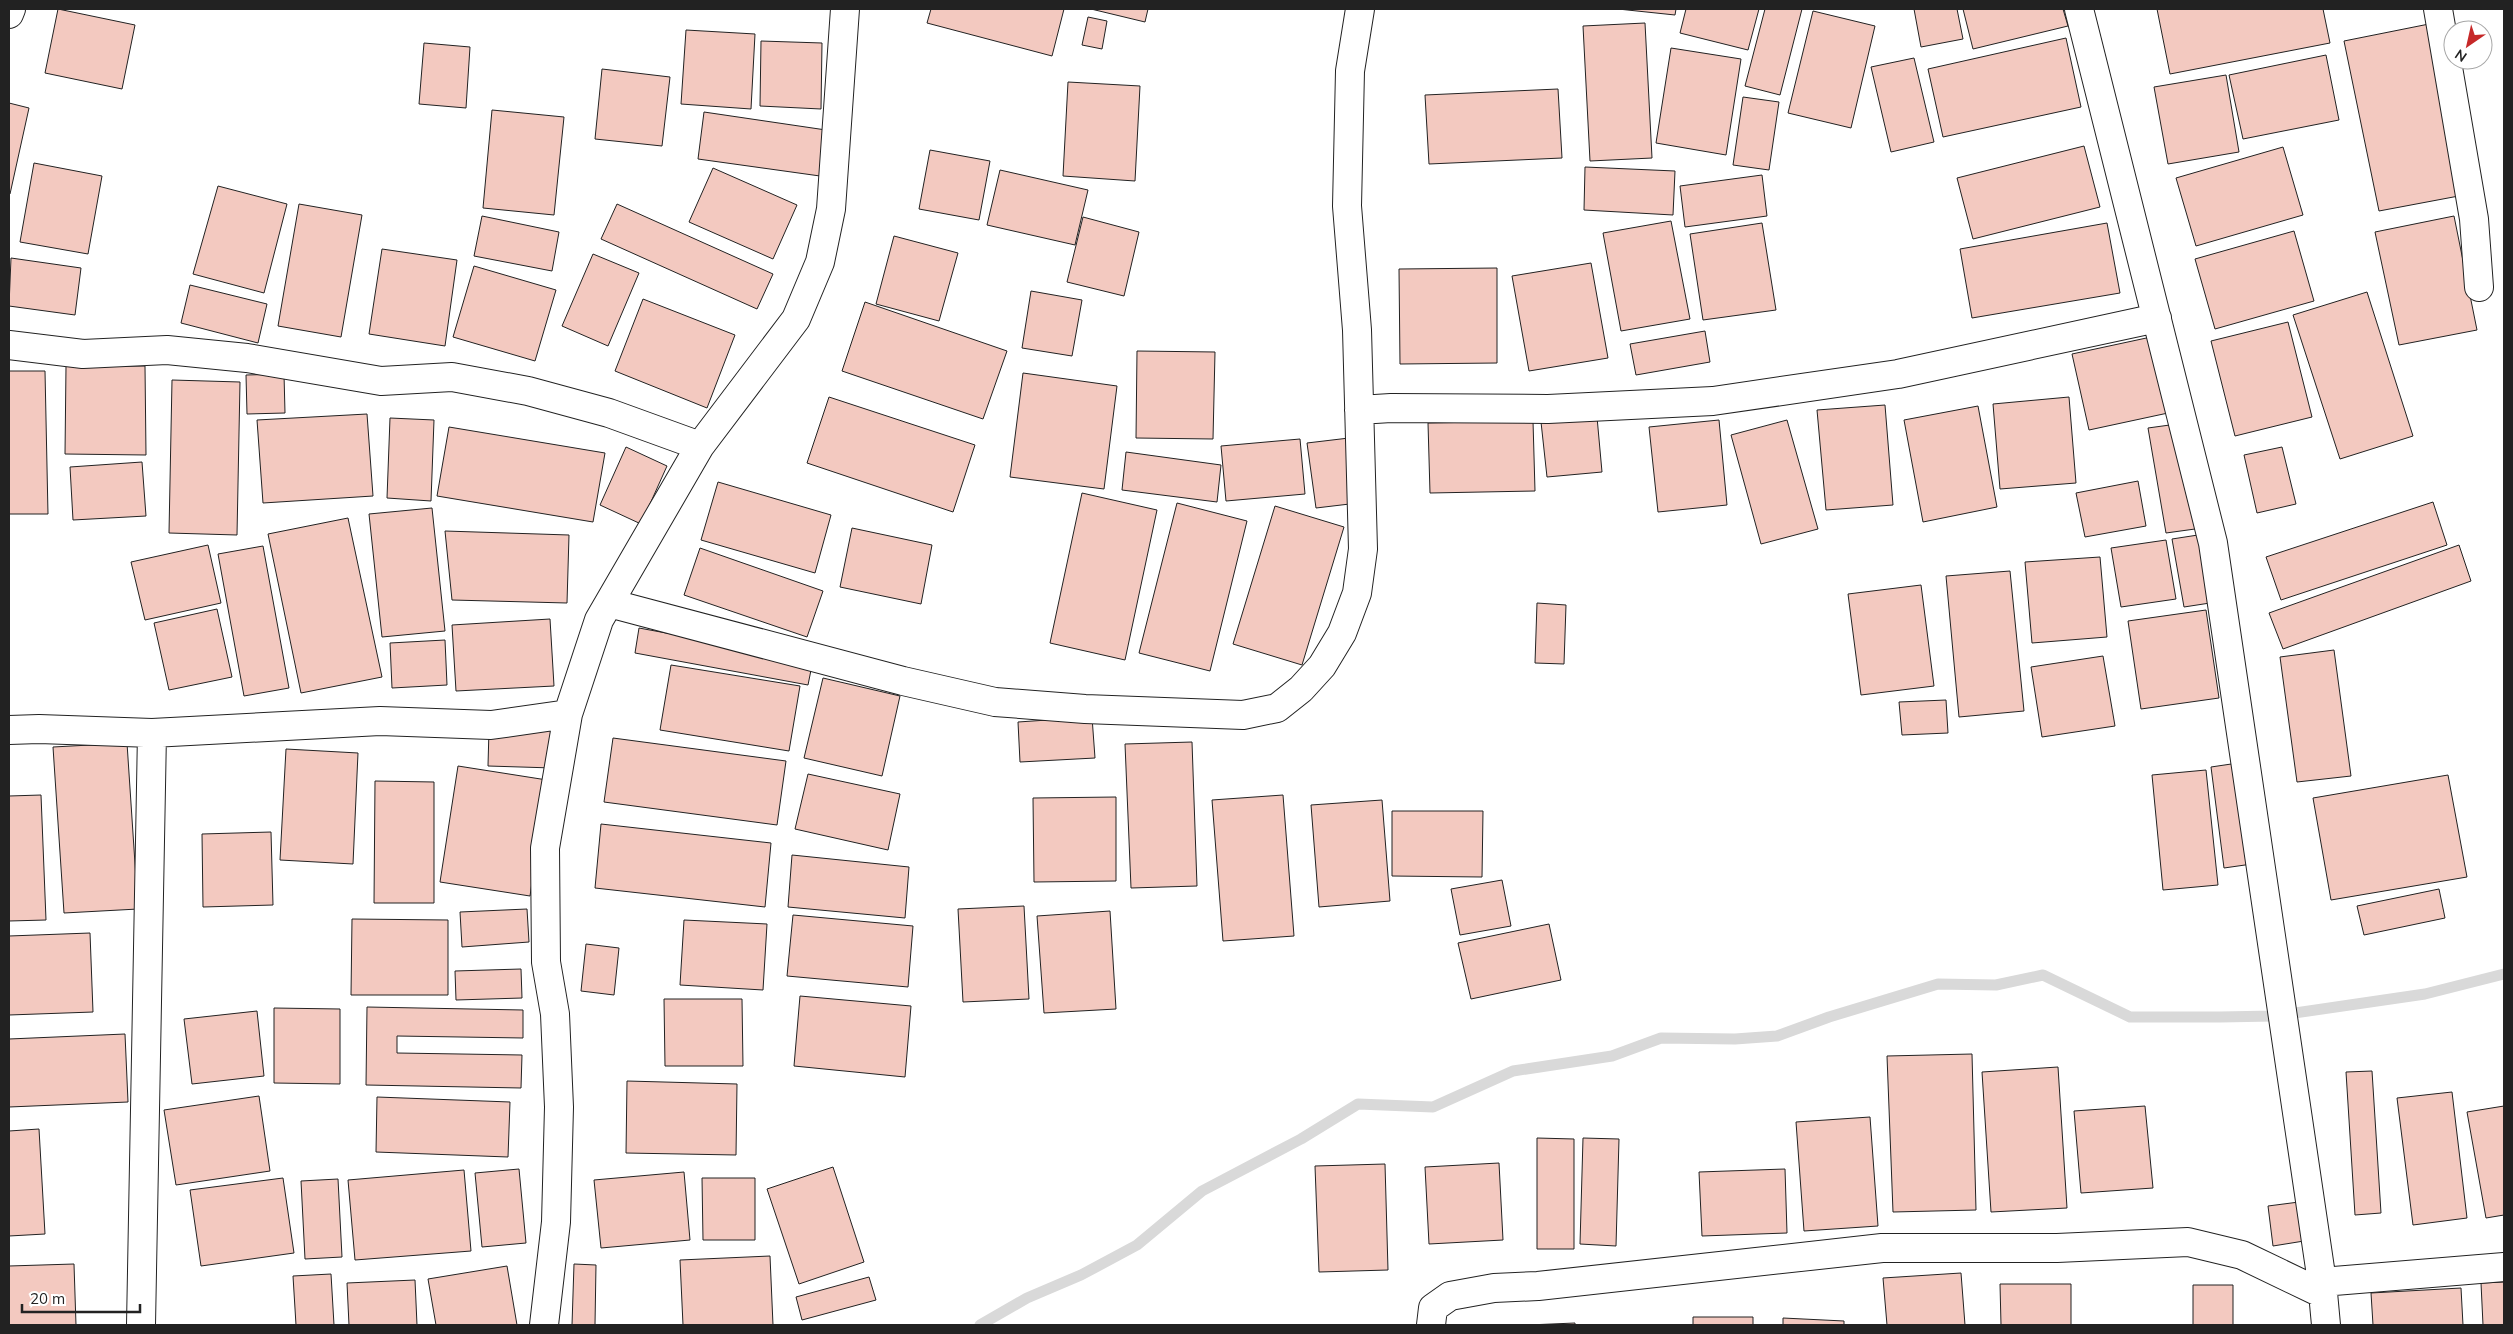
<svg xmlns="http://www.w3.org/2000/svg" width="2513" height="1334" font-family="Mulish,sans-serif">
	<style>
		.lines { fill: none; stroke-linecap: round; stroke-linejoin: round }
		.stream { stroke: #d9d9d9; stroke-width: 11 }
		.building { fill: #f3c9c0; stroke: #222 }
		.minor-casing { stroke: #222; stroke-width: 30 }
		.minor { stroke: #fff; stroke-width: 28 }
	</style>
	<rect width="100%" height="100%" fill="#fff"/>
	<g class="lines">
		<path class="stream" d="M980,1325L1027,1298L1081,1275L1137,1245L1202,1191L1301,1139L1358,1104L1433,1107L1513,1071L1612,1056L1661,1038L1735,1039L1777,1036L1829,1017L1938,984L1996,985L2043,975L2130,1017H2220L2274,1016L2425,994L2504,974"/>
	</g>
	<path class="building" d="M58,9L135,25L122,89L45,73Z
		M931,9H1064L1052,56L927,23Z
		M1091,9H1148L1145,22Z
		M1618,9H1676L1675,15Z
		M1686,9H1759L1748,50L1680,33Z
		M1765,9H1802L1780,95L1745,86Z
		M1914,9H1957L1963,39L1921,47Z
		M1963,9H2063L2068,26L1973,49Z
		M2157,9H2323L2330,43L2170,74Z
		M1813,11L1875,26L1851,128L1788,113Z
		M1088,17L1107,21L1102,49L1082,45Z
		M1645,23L1652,158L1590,161L1583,26Z
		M2429,24L2464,195L2379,211L2344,41Z
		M686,30L755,34L751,109L681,104Z
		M2066,38L2081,107L1943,137L1928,69Z
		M761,41L822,43L821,109L760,106Z
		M424,43L470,47L466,108L419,104Z
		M1671,48L1741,59L1726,155L1656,143Z
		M2326,55L2339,120L2243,139L2229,75Z
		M1914,58L1934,142L1891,152L1871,67Z
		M602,69L670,77L662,146L595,139Z
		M2226,75L2239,152L2168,164L2154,87Z
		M1068,82L1140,86L1135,181L1063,176Z
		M1558,89L1562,158L1429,164L1425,95Z
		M1743,97L1779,102L1769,170L1733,165Z
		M9,103L29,108L10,194H9Z
		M492,110L564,117L554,215L483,208Z
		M704,112L826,130L820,176L698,159Z
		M2084,146L2100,207L1973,239L1957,178Z
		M2283,147L2303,215L2196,246L2176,178Z
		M930,150L990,161L979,220L919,209Z
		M34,163L102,176L88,254L20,242Z
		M1585,167L1675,171L1673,215L1584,210Z
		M713,168L797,205L773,259L689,222Z
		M1000,170L1088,190L1075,245L987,225Z
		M1762,175L1767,216L1685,227L1680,186Z
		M218,186L287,204L264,293L193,274Z
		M299,204L362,215L341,337L278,326Z
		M617,204L773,274L757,309L601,239Z
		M482,216L559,232L552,271L474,256Z
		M2454,216L2477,330L2399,345L2375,232Z
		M1083,217L1139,232L1124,296L1067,282Z
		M1671,221L1690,319L1621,331L1603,233Z
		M1762,223L1776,310L1703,320L1690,234Z
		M2107,223L2120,293L1972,318L1960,249Z
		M2294,231L2314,301L2215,329L2195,259Z
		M894,236L958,253L939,321L876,304Z
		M382,249L457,260L445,346L369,334Z
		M593,254L639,273L608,346L562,326Z
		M11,258L81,268L75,315L9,306Z
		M1591,263L1608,358L1529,371L1512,276Z
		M474,266L556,290L535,361L453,337Z
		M1497,268V363L1400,364L1399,269Z
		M190,285L267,304L258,343L181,323Z
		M1031,291L1082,300L1072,356L1022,348Z
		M2367,292L2413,436L2340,459L2293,315Z
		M643,299L735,335L707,408L615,371Z
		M865,302L1007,351L983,419L842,371Z
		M2288,322L2312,417L2235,436L2211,341Z
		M1705,331L1710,362L1636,375L1630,344Z
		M2151,337L2168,413L2089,430L2072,354Z
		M1137,351L1215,352L1213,439L1136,438Z
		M66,366H145L146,455L65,454Z
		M9,371H45L48,514H9Z
		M1023,373L1117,386L1104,489L1010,477Z
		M284,374L285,413L247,414L246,375Z
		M172,380L240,382L237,535L169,533Z
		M829,397L975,445L953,512L807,463Z
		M2069,397L2076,483L2000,489L1993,404Z
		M1885,405L1893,505L1826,510L1817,410Z
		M1978,406L1997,507L1923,522L1904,420Z
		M367,414L373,496L263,503L257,420Z
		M1597,417L1602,472L1547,477L1541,422Z
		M390,418L434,420L431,501L387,498Z
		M1719,420L1727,505L1658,512L1649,427Z
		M1787,420L1818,529L1761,544L1731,435Z
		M1533,421L1535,491L1430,493L1428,423Z
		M2177,424L2195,529L2166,533L2148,428Z
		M449,427L605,453L593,522L437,496Z
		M1349,438L1358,503L1316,508L1307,443Z
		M1300,439L1305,494L1226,501L1221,446Z
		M626,447L667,466L641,524L600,505Z
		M2282,447L2296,504L2257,513L2244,455Z
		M1126,452L1221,465L1217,502L1122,490Z
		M142,462L146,516L73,520L70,467Z
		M2138,481L2146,526L2085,537L2076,493Z
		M718,482L831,515L815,573L701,540Z
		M1082,493L1157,510L1125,660L1050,643Z
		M2433,502L2447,545L2281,600L2266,557Z
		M1177,503L1247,521L1210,671L1139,653Z
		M1275,506L1344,527L1302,665L1233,644Z
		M432,508L445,631L382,637L369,514Z
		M348,518L382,677L301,693L268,534Z
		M852,528L932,545L921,604L840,587Z
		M445,531L569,535L567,603L452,600Z
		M2198,535L2210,603L2184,607L2172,539Z
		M2166,540L2176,599L2121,607L2111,548Z
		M208,545L221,603L145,620L131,562Z
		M2459,545L2471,581L2283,649L2269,613Z
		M263,546L289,688L244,696L218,554Z
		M700,548L823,591L807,637L684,595Z
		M2100,557L2107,637L2032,643L2025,562Z
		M2010,571L2024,711L1959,717L1946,576Z
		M1921,585L1934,686L1861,695L1848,594Z
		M1537,603L1566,605L1564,664L1535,663Z
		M217,609L232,677L169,690L154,623Z
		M2206,610L2219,698L2141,709L2128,621Z
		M550,619L554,686L456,691L452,625Z
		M639,628L813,660L808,685L635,653Z
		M445,640L447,685L392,688L390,643Z
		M2334,650L2351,776L2297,782L2280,657Z
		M2103,656L2115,726L2042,737L2031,667Z
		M671,665L800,686L789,751L660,730Z
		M823,678L900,696L882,776L804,758Z
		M1946,700L1948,733L1902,735L1899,702Z
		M1092,717L1095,758L1020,762L1018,722Z
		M489,729L553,730V768L488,766Z
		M613,738L786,761L777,825L604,802Z
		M1192,742L1197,886L1131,888L1125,744Z
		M127,743L138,909L64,913L53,747Z
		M286,749L358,753L353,864L280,860Z
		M2238,763L2252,864L2224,868L2211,767Z
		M458,766L547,780L530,896L440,882Z
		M2206,770L2218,885L2163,890L2152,775Z
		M808,774L900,794L888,850L795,829Z
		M2448,775L2467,877L2331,900L2313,798Z
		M375,781L434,782V903H374Z
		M41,795L46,920L9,921V796Z
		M1283,795L1294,936L1223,941L1212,800Z
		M1116,797V881L1034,882L1033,798Z
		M1382,800L1390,901L1319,907L1311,805Z
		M1392,811H1483L1482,877L1392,876Z
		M601,824L771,843L765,907L595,888Z
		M271,832L273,905L203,907L202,834Z
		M792,855L909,867L905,918L788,907Z
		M1502,880L1511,926L1460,935L1451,889Z
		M2439,889L2445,918L2364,935L2357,906Z
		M1024,906L1029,999L963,1002L958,909Z
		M527,909L529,942L462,947L460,912Z
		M1110,911L1116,1009L1044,1013L1037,916Z
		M793,915L913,926L908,987L787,976Z
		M352,919L448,920V995H351Z
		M684,920L767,924L763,990L680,985Z
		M1549,924L1561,980L1471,999L1458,943Z
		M90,933L93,1012L9,1015V936Z
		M586,944L619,948L614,995L581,991Z
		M521,969L522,998L456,1000L455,971Z
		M800,996L911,1006L905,1077L794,1066Z
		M664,999H742L743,1066H665Z
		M367,1007L523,1010V1038L397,1036V1053L522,1055L521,1088L366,1085Z
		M274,1008L340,1009V1084L274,1083Z
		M257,1011L264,1076L192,1084L184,1019Z
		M125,1034L128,1102L9,1107V1039Z
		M1972,1054L1976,1210L1893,1212L1887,1056Z
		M2058,1067L2067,1208L1991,1212L1982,1072Z
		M2372,1071L2381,1213L2355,1215L2346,1072Z
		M627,1081L737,1084L736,1155L626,1153Z
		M2452,1092L2467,1218L2413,1225L2397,1098Z
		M259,1096L270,1171L176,1185L164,1110Z
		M377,1097L510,1102L508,1157L376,1152Z
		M2145,1106L2153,1188L2081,1193L2074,1111Z
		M2504,1106V1215L2486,1218L2467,1112Z
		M1870,1117L1878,1226L1804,1231L1796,1122Z
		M39,1129L45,1234L9,1236V1131Z
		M1537,1138L1574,1139V1249H1537Z
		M1583,1138L1619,1139L1616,1246L1580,1244Z
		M1499,1163L1503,1240L1429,1244L1425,1167Z
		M1385,1164L1388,1270L1319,1272L1315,1166Z
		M833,1167L864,1262L799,1284L767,1189Z
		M519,1169L526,1243L482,1247L475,1173Z
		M1785,1169L1787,1233L1702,1236L1699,1172Z
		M464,1170L471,1251L355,1260L348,1180Z
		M684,1172L690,1240L601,1248L594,1180Z
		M283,1178L294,1253L201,1266L190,1190Z
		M702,1178H755V1240H703Z
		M338,1179L342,1257L305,1259L301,1181Z
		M2299,1202L2304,1241L2273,1246L2268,1206Z
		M770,1256L773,1325H683L680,1260Z
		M74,1264L76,1325H9V1266Z
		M574,1264L596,1265L595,1325H572Z
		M507,1266L517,1325H436L428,1279Z
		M1961,1273L1965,1325H1887L1883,1278Z
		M331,1274L334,1325H296L293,1276Z
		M869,1277L876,1300L802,1320L796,1297Z
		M415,1280L417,1325H349L347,1283Z
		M2504,1282V1325H2483L2481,1283Z
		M2000,1284H2071V1325H2001Z
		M2193,1285H2233V1325H2193Z
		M2461,1288L2463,1325H2373L2371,1293Z
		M1693,1317H1753V1325H1693Z
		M1783,1318L1844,1321V1325H1783Z
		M1575,1323V1325H1528Z"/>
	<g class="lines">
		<defs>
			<path id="minor" d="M2079,9L2213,543L2322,1282L2326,1325
				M2438,9L2474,219L2479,287
				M9,14L11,9
				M9,345L83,354L167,350L247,358L381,381L452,377L528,391L609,413L700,446
				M1359,410L1391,408L1548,409L1713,401L1898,374L2157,318
				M609,603L903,681L995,702L1085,709L1243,715L1277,708L1301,689L1322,666L1342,633L1357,593L1363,549L1357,330L1347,206L1350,71L1360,9
				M9,730L39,729L152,733L380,721L491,725L568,714
				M2322,1282L2504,1267
				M141,1325L152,733
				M544,1325L556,1222L559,1107L555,1014L546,962L545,848L568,714L599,620L700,446L796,319L820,262L831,209L845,9
				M1431,1325L1433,1308L1450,1296L1494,1288L1538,1286L1882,1248H2057L2188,1242L2242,1255L2323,1294"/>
		</defs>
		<use href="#minor" class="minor-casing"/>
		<use href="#minor" class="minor"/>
	</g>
	<rect width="2513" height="1334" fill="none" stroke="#222222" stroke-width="20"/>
	<g transform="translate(2468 45) rotate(214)"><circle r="24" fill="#ffffff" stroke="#a7a7a7"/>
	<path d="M0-4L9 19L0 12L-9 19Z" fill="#c62828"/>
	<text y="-8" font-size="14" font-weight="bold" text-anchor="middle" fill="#222222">N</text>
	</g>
	<path d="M22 1304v8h118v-8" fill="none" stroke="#222222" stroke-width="2.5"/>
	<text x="30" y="1304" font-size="15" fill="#222222" stroke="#ffffff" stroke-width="4" paint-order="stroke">20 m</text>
</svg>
